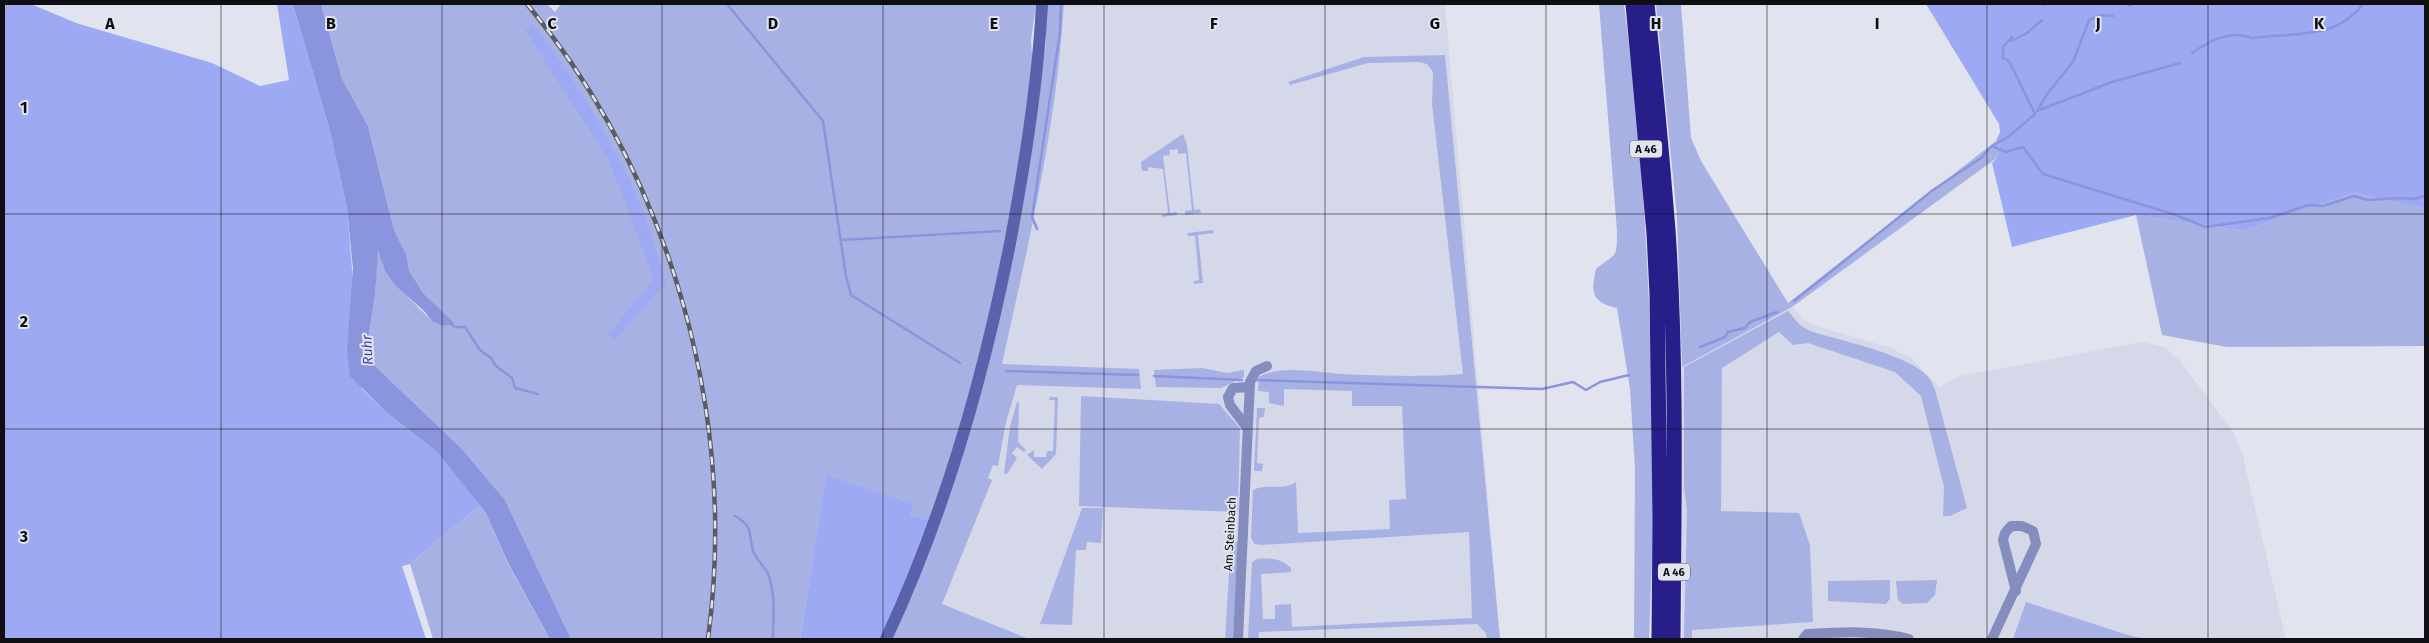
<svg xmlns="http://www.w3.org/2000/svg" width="2429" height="643" font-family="'Fira Sans',sans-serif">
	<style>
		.built { fill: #d4d8e9 }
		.green { fill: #a8b1e4 }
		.forest { fill: #9da9f3 }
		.water { fill: #8a95de }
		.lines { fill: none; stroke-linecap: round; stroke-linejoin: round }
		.stream { stroke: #8a95de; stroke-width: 2.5 }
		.minor { stroke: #858dbf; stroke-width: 10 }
		.secondary { stroke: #5962aa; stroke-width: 12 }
		.motorway { stroke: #281e8a; stroke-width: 15 }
		.rail-casing { stroke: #5b5c62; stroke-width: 4.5 }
		.rail { stroke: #e1e4ee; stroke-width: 2.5; stroke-dasharray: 8; stroke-linecap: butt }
		.grid { fill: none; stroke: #0f0f13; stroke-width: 1; stroke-opacity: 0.55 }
		.labels { text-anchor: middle; stroke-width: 4; stroke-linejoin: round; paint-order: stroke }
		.shield { fill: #e1e4ee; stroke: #4e4f55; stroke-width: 1 }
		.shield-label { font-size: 11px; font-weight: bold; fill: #0f0f13 }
		.street-label { font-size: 12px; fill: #0f0f13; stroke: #e1e4ee }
		.water-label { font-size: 14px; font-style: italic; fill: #41469c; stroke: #e1e4ee }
		.grid-label { font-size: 16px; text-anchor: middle; font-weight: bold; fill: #0f0f13; stroke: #e1e4ee; stroke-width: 4; stroke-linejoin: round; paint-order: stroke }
	</style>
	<rect width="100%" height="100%" fill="#e1e4ee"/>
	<path class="built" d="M1064,4H1445L1500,639H905L1002,365L1036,208L1062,42Z
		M1792,307L1804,320L1816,326L1891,348L1911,358L1940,388L1943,384L1961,376L2142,342L2165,347L2179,360L2233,431L2242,453L2286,639H1682V367Z"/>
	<path class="green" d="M321,4H547L555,12L561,4H1036L1031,41L1033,68L1024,138L989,320L957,436L930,520L911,515L914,504L826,476L800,639H571L505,500L461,448L375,366L367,347L375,295L377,251C382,257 382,266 386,272C390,279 430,320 435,323C442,326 447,325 454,324L423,293L409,270L406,254L394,230L368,126L342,79Z
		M1046,4H1064C1057,125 1028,246 1002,364L1139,369L1141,389L1017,385L1006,422L998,466L993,465L988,478L992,480L942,604L1029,639H891L927,557L1028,168L1046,43Z
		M1599,4H1624C1646,171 1653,342 1653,510C1653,553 1650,596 1649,639H1634L1635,469L1630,389L1617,308C1591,302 1591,292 1596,269C1616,252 1617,261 1617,231Z
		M1656,4H1681L1691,138L1701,161L1788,303L1996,141L2000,145L1998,157L1792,307L1682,367L1677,217Z
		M1445,55L1500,639H1487L1486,633L1477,624L1259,632L1258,639H1248L1252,562L1257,559C1270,558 1282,558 1291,568V572L1261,574L1263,619H1275V605L1291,604L1292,627L1472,618L1469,532L1261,545L1254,544L1251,537L1253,490C1266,483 1284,491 1296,482L1298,533L1390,529L1389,500L1406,499L1402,406H1352V391L1284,389V406L1269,403V392L1258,391L1259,377C1282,364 1318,373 1343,374C1379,376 1428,377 1463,374L1432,104L1433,72L1427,64L1418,62L1368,63L1290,85L1288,82L1364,57Z
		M1183,134L1187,145L1194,210L1200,209L1201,213L1185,215V211L1192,210L1186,153L1178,154V149L1169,150L1170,155L1163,156L1170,213L1177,212V215L1162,217V215L1168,213L1163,169L1148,167V171H1142L1141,162Z
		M2354,193L2425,209V346L2227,347L2162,335L2136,215L2243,231Z
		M1213,230L1214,233L1198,235L1203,283L1194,284V281L1199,280L1195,236H1188L1187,233Z
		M1788,311L1800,325L1810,331C1838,340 1912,355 1929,378C1932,382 1934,388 1936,393L1967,508L1950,516H1943L1944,487L1921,396L1895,372L1808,343L1793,345L1779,332L1722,368L1721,511L1799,513L1810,545L1813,622L1692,630V639H1684L1687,510L1684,488V367Z
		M1202,368L1227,373L1244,370V377L1221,388L1156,387L1154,370Z
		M1081,396L1219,404L1240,428L1238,512L1079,506Z
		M1050,397H1058L1056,454L1042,469L1027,455L1034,450V457H1046L1047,451H1053L1055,400H1049Z
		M1017,402H1019L1018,442L1026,450L1024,452L1017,447L1012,453L1017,458L1007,474L1004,473L1010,426Z
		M1257,408H1265L1264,417L1259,418L1257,463L1263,464L1262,471H1254Z
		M480,505L486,513L509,566L550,639H433L410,564Z
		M1082,508H1103L1101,543L1087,542L1086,550H1076L1072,625L1040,624Z
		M1231,541L1238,542L1233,639H1225Z
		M1890,580V599L1886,604L1828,601V581Z
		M1937,580L1935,595L1927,603L1903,604L1898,600L1896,581Z
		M2026,602L2131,636L2146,639H2013Z"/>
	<path class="forest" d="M4,4H31L76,23L212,63L260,86L289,80L277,4H293L330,131L347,208L362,389L386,412L437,452L480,505L410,564L402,566L426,639H4Z
		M1926,4H2425V209L2354,193L2243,231L2136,215L2012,247L1992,163L1998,157L2000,145L1996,141L2000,132L1999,124Z
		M532,23C572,73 608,135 635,192C648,221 656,253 666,283L614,340L608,334L654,280L609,161L525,30Z
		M826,475L914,504L911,515L930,520L914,566L880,639H800Z"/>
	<path class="water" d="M293,4H321L342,79L368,126L394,230L406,254L409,270L423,293L455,324L443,326L433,322L424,311L395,285L385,271L378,251L375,295L367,347L375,366L462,449L505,500L571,639H550L509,565L486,513L437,452L386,412L350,376L347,351L353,269L347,208L330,131Z"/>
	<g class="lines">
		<path class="stream" d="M727,4L823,121L846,276L851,295L960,363
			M2043,4L2044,5
			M2129,6L2133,4
			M2192,53C2210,41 2230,29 2252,38C2293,32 2335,41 2363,4
			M2037,111L2112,82L2180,63
			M2037,111L2047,94L2073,62L2089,20L2102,15L2113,16
			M1992,146L2008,137L2035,114L2009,61L2003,58V47L2012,37L2011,41L2027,33L2042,20
			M1037,229L1032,217L1060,32L1061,4
			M841,240L1000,231
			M1794,301L1933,190L1981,158L1992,146L2006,152L2023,147L2043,174L2176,215L2205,227L2269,218L2308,205L2323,206L2354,196L2368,200L2397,198L2414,199L2425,196
			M449,323L455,327H465L480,350L491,358L496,366L512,378L515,388L538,394
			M1700,347L1725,337L1728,332L1745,328L1750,322L1777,312
			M1006,371L1138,375
			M1154,376L1242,380
			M1254,380L1542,389L1573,382L1586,390L1600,382L1629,375
			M735,516C754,527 748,532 753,551C756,559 764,566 768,574C776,595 773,617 773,639"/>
		<path class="minor" d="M1248,429L1230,405L1228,397L1233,388L1249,387
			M1238,639L1250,382L1256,371L1267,366
			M1803,639L1807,634C1842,632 1875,630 1909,639
			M1992,639L2036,544L2033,531L2022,526H2011L2005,533L2003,540L2016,591"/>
		<path class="secondary" d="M886,639C945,513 983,380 1010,243C1025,164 1038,84 1042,4"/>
		<path class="motorway" d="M1633,4L1654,233L1657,294L1660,518L1659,639
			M1647,4C1655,79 1662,155 1668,230C1677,366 1674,503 1673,639"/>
		<defs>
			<path id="rail" d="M527,4C671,178 738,415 708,639"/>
		</defs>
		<use href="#rail" class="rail-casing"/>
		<use href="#rail" class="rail"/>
	</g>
	<path class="grid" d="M221,4V639M442,4V639M662,4V639M883,4V639M1104,4V639M1325,4V639M1546,4V639M1767,4V639M1987,4V639M2208,4V639M4,214H2425M4,429H2425"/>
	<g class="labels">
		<g class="shield">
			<rect x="1630" y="140.5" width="32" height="17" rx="4"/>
			<rect x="1658" y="563.5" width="32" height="17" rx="4"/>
		</g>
		<g class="shield-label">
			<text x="1646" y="153">A 46</text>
			<text x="1674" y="576">A 46</text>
		</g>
		<g class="street-label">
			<text transform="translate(1230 534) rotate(-87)" y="4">Am Steinbach</text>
		</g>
		<g class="water-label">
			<text transform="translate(367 350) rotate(-93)" y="5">Ruhr</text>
		</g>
	</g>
	<g class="grid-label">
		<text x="110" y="29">A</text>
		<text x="331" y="29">B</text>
		<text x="552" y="29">C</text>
		<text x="773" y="29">D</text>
		<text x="994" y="29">E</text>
		<text x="1214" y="29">F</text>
		<text x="1435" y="29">G</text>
		<text x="1656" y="29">H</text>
		<text x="1877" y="29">I</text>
		<text x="2098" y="29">J</text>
		<text x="2319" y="29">K</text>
		<text x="24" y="113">1</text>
		<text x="24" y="327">2</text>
		<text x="24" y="542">3</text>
	</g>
	<rect width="2429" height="643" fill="none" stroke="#0f0f13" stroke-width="10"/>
</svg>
